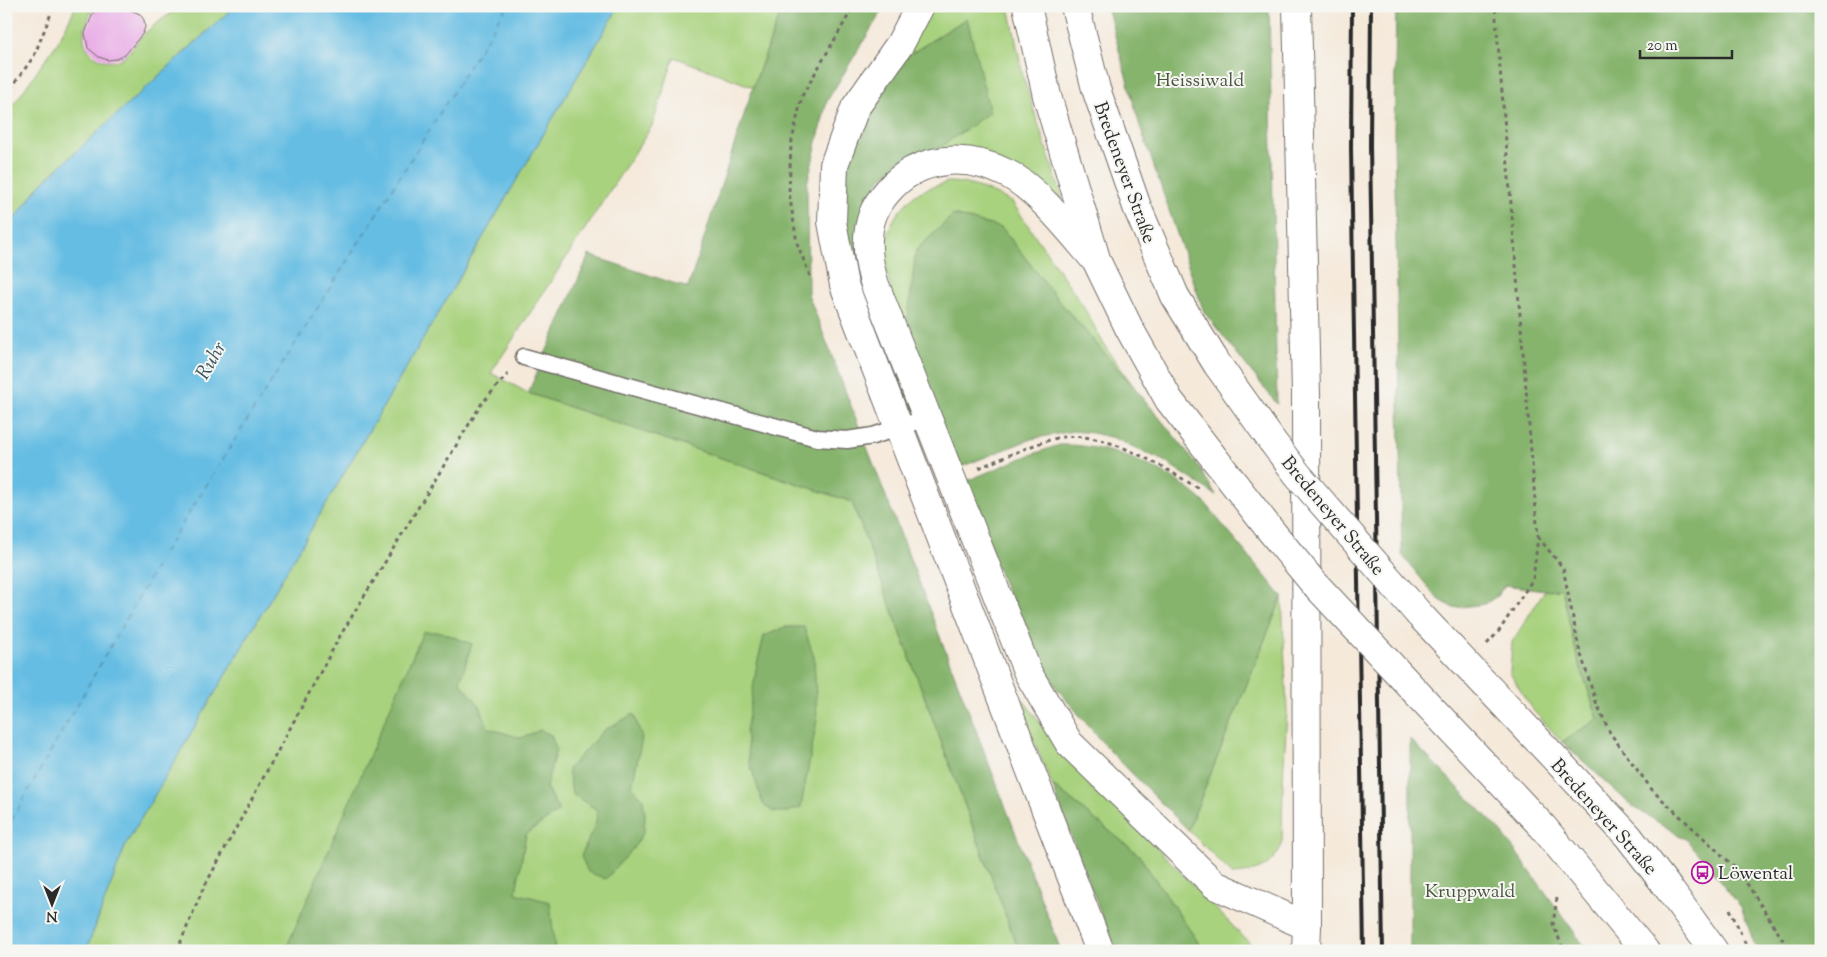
<svg xmlns="http://www.w3.org/2000/svg" width="1827" height="957" font-family="'Sorts Mill Goudy',serif">
	<style>
		.green { fill: #a8d27e; stroke: #6a7e54 }
		.forest { fill: #86b46d; stroke: #58704c }
		.water { fill: #66bde3; stroke: #487487 }
		.lines { fill: none; stroke-linecap: round; stroke-linejoin: round }
		.ferry { stroke: #3d5762; stroke-width: 1; stroke-dasharray: 6 5; stroke-linecap: butt }
		.building { fill: #e9aae6 }
		.service-casing { stroke: #726e68; stroke-width: 19 }
		.secondary-casing { stroke: #726e68; stroke-width: 30 }
		.primary-casing { stroke: #726e68; stroke-width: 30 }
		.path { stroke: #726e68; stroke-width: 3; stroke-dasharray: 4 4; stroke-linecap: butt }
		.service { stroke: #fff; stroke-width: 16 }
		.secondary { stroke: #fff; stroke-width: 28 }
		.primary { stroke: #fff; stroke-width: 28 }
		.rail { stroke: #2b2b2b; stroke-width: 4 }
		.primary-bridge-casing { stroke: #726e68; stroke-width: 30; stroke-linecap: butt }
		.primary-bridge { stroke: #fff; stroke-width: 28 }
		.labels { text-anchor: middle; stroke-width: 4; stroke-linejoin: round; paint-order: stroke }
		.park-label { font-size: 19px; fill: #4a5540; stroke: #f6f6f2 }
		.street-label { font-size: 19px; fill: #2b2b2b; stroke: #f6f6f2 }
		.poi-label { font-size: 19px; fill: #2b2b2b; stroke: #f6f6f2; text-anchor: start }
		.water-label { font-size: 20px; font-style: italic; fill: #3d5762; stroke: #f6f6f2 }
	</style>
	<rect width="100%" height="100%" fill="#f6f6f2"/>
	<filter id="ink" filterUnits="userSpaceOnUse"><feTurbulence type="fractalNoise" baseFrequency=".02" numOctaves="2"/><feDisplacementMap in="SourceGraphic" scale="10" xChannelSelector="R" yChannelSelector="G"/><feConvolveMatrix kernelMatrix="1 2 1 2 8 2 1 2 1" color-interpolation-filters="sRGB"/></filter>
	<filter id="wash" filterUnits="userSpaceOnUse"><feTurbulence type="fractalNoise" baseFrequency=".0096" numOctaves="4" result="noise"/><feDisplacementMap in="SourceGraphic" scale="20" xChannelSelector="R" yChannelSelector="G"/><feGaussianBlur stdDeviation="1.12" result="paint"/><feColorMatrix in="noise" values="0 0 0 0 0 0 0 0 0 0 0 0 0 0 0 0 0 1.4 0 .05"/><feComposite in="paint" operator="in"/></filter>
	<g filter="url(#wash)">
		<rect width="100%" height="100%" fill="#f5e9da"/>
		<path class="green" d="M76,6L94,7C87,21 77,38 90,52C94,56 98,58 103,60C125,67 132,45 145,33C151,27 174,10 182,7C190,3 224,6 235,6L41,184L6,230V115L58,42Z
			M619,6H783L753,87L674,57L652,126L491,373L528,393L852,502L1019,951H86L126,844Z
			M929,6H1009L1023,77L1067,212L938,149L967,18L895,64Z
			M948,182C971,182 992,192 1012,202L1082,304L1106,348L1135,388L1059,301L1002,228L906,334C892,295 870,245 902,208C907,202 915,194 922,191C930,187 940,185 948,182Z
			M1562,589L1577,657L1598,719L1562,742L1531,708L1510,673L1512,642L1545,590Z
			M1282,597L1287,712L1283,780L1282,845C1269,870 1257,872 1232,874L1188,830Z
			M1016,691L1061,749L1257,951H1204L1138,854L1052,785L1015,694Z"/>
		<path class="forest" d="M783,6H885L827,101L807,184L808,294L1061,951H1019L852,502L528,393L589,255L688,288L753,87Z
			M1107,6H1269L1277,404L1204,312L1139,123Z
			M1396,6H1821V951H1757L1741,907L1687,840L1632,806L1562,742L1598,719L1577,657L1562,589L1545,590L1505,585L1497,596L1485,604L1453,608L1437,598L1402,555L1394,137Z
			M967,18L990,112L938,149L908,159L880,179L864,209L860,271L852,272L845,242L846,168L854,135L895,64Z
			M953,215L1002,228L1059,301L1135,388L1197,464L1216,495L1164,461L1114,438L1093,433L1073,431L1031,439L958,468L906,334L916,250Z
			M1059,445C1106,443 1167,468 1202,500C1211,508 1218,520 1226,529C1245,552 1264,574 1282,597L1188,830L1108,749L1054,685L1040,662L1002,580L964,482L1022,458Z
			M785,627H804L814,657L817,720L801,807L788,812H773L763,804L749,761L746,732L757,664L764,636Z
			M423,632H441L472,644L460,682L480,706L488,728L521,738L540,730L551,735L556,749L546,787L559,811L526,834L516,893L550,902L555,951H285Z
			M634,714L642,738L632,786L643,799L645,815L644,831L635,846L606,879L588,872L581,856L596,823L597,810L572,794L568,769L604,730Z
			M1410,739L1500,830L1588,951H1410Z
			M1052,785L1138,854L1204,951H1115Z"/>
		<path class="water" d="M235,6H619L126,844L86,951H6V230L41,184Z"/>
		<g class="lines">
			<path class="ferry" d="M6,830L162,556L507,6"/>
		</g>
		<g id="blocks">
			<path class="building" d="M96,6H121L140,14L144,20L145,27L143,33L125,55L117,59L108,60L99,57L88,48L85,33Z"/>
		</g>
	</g>
	<g filter="url(#ink)">
		<use href="#blocks" fill-opacity="0" stroke="#726e68" stroke-width="1"/>
		<g class="lines">
			<defs>
				<path id="service" d="M524,357L817,438L847,440L873,436L927,418"/>
				<path id="secondary" d="M1306,951L1307,926"/>
				<path id="primary" d="M920,6L900,44L855,108L834,165L832,222L844,285L1100,951
					M1027,6L1047,96L1097,262L1129,328L1169,400L1267,526
					M1075,6L1096,89L1137,207L1175,296L1217,364L1272,441
					M1097,262C1073,235 1039,190 1008,174C967,153 918,155 887,192C882,198 876,206 873,214C864,238 868,262 875,285L1028,673L1069,743L1215,885L1307,926L1306,394L1297,6
					M1419,614L1628,836L1669,889L1714,951
					M1416,692L1543,827L1645,951"/>
			</defs>
			<use href="#service" class="service-casing"/>
			<use href="#secondary" class="secondary-casing"/>
			<use href="#primary" class="primary-casing"/>
			<path class="path" d="M6,95L34,56L54,6
				M810,276L797,243L789,192L791,145L802,96L854,6
				M979,468C1003,458 1028,446 1053,439C1100,426 1159,465 1198,488
				M1538,537L1563,568L1579,648L1596,702L1610,733L1653,791L1739,871L1790,951
				M1487,644L1499,631L1533,579L1538,537L1495,6
				M1557,898L1553,924L1564,951
				M1730,909L1741,934
				M1744,940L1748,951
				M177,951L202,891L340,636L482,403L508,374"/>
			<use href="#service" class="service"/>
			<use href="#secondary" class="secondary"/>
			<use href="#primary" class="primary"/>
			<path class="rail" d="M1352,6L1351,148L1364,951
				M1371,6L1370,146L1383,951"/>
			<defs>
				<path id="primary-bridge" d="M1272,441L1298,475L1419,614
					M1267,526L1312,581L1416,692"/>
			</defs>
			<use href="#primary-bridge" class="primary-bridge-casing"/>
			<use href="#primary-bridge" class="primary-bridge"/>
		</g>
	</g>
	<defs>
		<symbol id="bus-ring" viewBox="-11 -11 22 22"><circle r="9.5" fill="#f6f6f2" stroke="#b5179e" stroke-width="1.5"/><path d="M-5-6H5V4H4V6H2V4H-2V6H-4V4H-5ZM-3.5-4V0h7V-4ZM-3.5 1.2v1.5H-2V1.2ZM2 1.2v1.5H3.5V1.2Z" fill="#b5179e"/></symbol>
	</defs>
	<g fill-rule="evenodd">
		<use href="#bus-ring" x="1690" y="860" width="25" height="25"/>
	</g>
	<g class="labels">
		<g class="park-label">
			<text x="1200" y="86">Heissiwald</text>
			<text x="1470" y="897">Kruppwald</text>
		</g>
		<g class="street-label">
			<text transform="translate(1126 172) rotate(70)" y="7">Bredeneyer Straße</text>
			<text transform="translate(1334 515) rotate(50)" y="7">Bredeneyer Straße</text>
			<text transform="translate(1605 816) rotate(48)" y="7">Bredeneyer Straße</text>
		</g>
		<g class="poi-label">
			<text x="1718" y="879">Löwental</text>
		</g>
		<g class="water-label">
			<text transform="translate(210 360) rotate(-60)" y="7">Ruhr</text>
		</g>
	</g>
	<rect width="1827" height="957" fill="none" stroke="#f6f6f2" stroke-width="25"/>
	<g transform="translate(52 904) rotate(180)" stroke="#f6f6f2" stroke-width="4" paint-order="stroke">
	<path d="M0-4L9 19L0 12L-9 19Z" fill="#2b2b2b"/>
	<text y="-8" font-size="14" font-weight="bold" text-anchor="middle" fill="#2b2b2b">N</text>
	</g>
	<path d="M1640 50v8h92v-8" fill="none" stroke="#2b2b2b" stroke-width="2.5"/>
	<text x="1647" y="50" font-size="15" fill="#2b2b2b" stroke="#f6f6f2" stroke-width="4" paint-order="stroke">20 m</text>
</svg>
